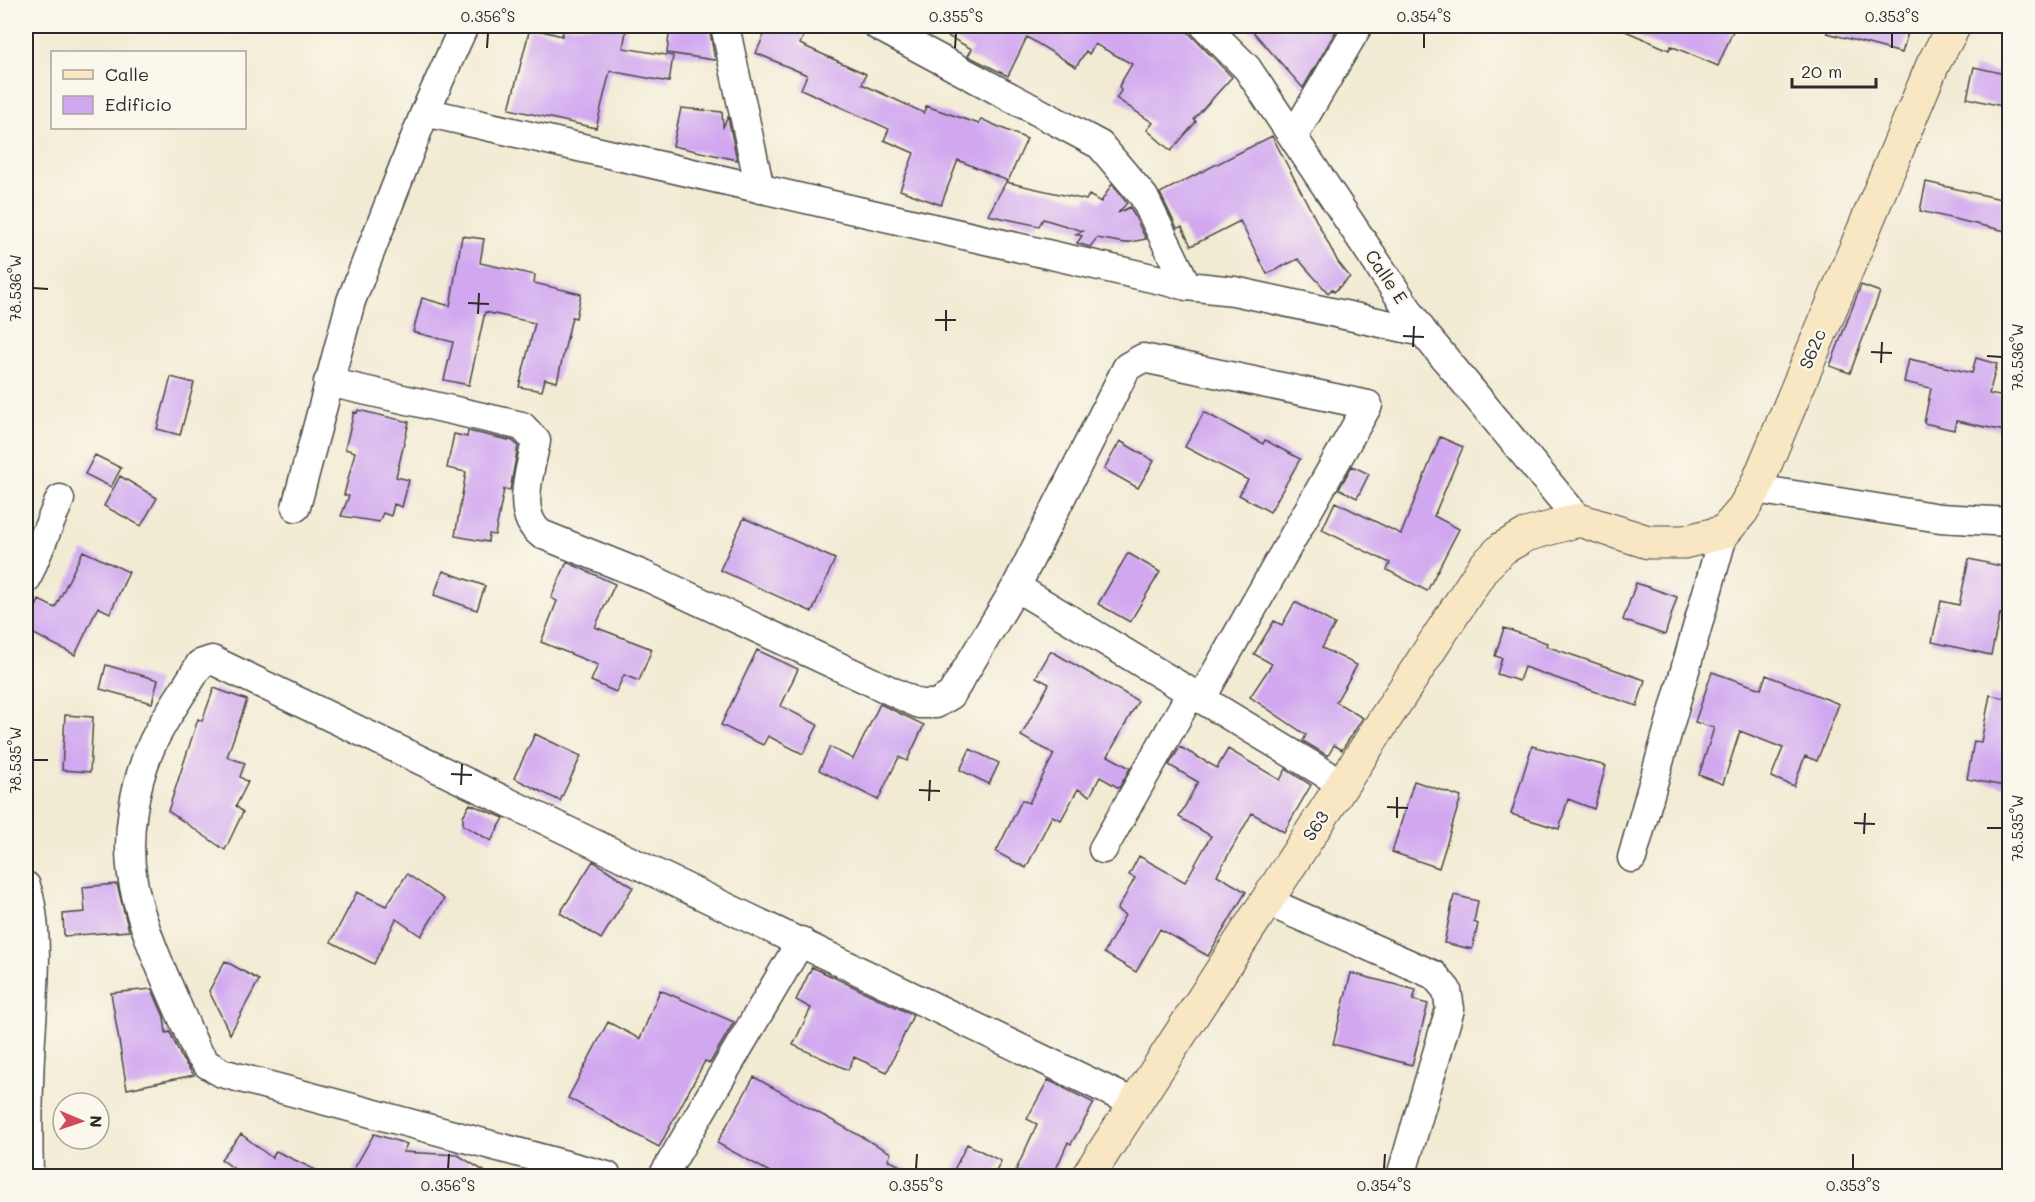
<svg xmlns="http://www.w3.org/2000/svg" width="2035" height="1202" font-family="Mali,sans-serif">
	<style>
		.building { fill: #d1a8f0 }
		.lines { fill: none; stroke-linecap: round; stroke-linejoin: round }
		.minor-casing { stroke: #494844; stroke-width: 31 }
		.secondary-casing { stroke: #494844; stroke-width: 35 }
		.minor { stroke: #fff; stroke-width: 28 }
		.secondary { stroke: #f9e7c3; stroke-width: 33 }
		.ticks { fill: none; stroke: #2b2b2b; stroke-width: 2 }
		.labels { text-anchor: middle; stroke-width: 4.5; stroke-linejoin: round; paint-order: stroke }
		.street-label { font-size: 18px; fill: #2b2b2b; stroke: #fbf7ec }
		.neatline { fill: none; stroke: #2b2b2b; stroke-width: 2 }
		.ticks-label { font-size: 15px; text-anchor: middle; fill: #2b2b2b }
	</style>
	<rect width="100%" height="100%" fill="#fbf7ec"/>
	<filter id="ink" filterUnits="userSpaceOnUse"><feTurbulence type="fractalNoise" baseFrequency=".0167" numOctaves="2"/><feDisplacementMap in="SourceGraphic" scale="12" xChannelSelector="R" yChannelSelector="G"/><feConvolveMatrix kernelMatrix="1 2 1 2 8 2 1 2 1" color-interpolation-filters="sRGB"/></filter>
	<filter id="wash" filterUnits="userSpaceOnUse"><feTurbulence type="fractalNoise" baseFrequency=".008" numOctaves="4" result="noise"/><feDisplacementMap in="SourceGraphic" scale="24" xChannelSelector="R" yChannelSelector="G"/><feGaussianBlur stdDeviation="1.35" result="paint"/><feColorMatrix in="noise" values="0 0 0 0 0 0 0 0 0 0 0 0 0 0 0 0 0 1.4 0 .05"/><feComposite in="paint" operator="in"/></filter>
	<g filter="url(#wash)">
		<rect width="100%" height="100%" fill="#f2ebd4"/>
		<g id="blocks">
			<path class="building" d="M564,26H627L623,48L673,56L669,82L610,71L596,128L509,109L530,28L562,36Z
				M670,26H709L715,60L667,53Z
				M768,26H808L800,44L866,74L862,84L924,113L926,106L979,124L981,119L1027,139L1008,181L958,160L941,205L900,190L914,153L884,140L889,129L801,89L807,75L756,53Z
				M929,26H1182L1232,77L1194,119L1196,122L1171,151L1147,130L1153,123L1116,98L1121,91L1119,86L1132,64L1095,44L1089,54L1086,51L1076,67L1027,37L1008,76L968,56L972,49Z
				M1248,26H1339L1303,88Z
				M1614,26H1735L1718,66L1671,46L1669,50Z
				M1828,26H1910L1902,53L1827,33Z
				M1974,67L2010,75V108L1967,98Z
				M681,108L722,112L723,127L728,117L737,160L673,146Z
				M1272,136L1338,262L1350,277L1334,292L1332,289L1328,293L1298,259L1267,274L1240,221L1191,246L1182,227L1177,228L1160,193Z
				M1006,182L1086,200L1089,195L1101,202L1112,184L1127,203L1118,213L1130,207L1146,239L1125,243L1097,238L1090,247L1077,243L1082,236L1076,234L1083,231L1043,219L1039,226L988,215Z
				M1926,182L2010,201V232L1920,211Z
				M462,236L484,239L480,263L535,275L534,283L581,294L576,318L572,317L557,382L545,379L542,391L519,387L535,323L485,312L469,385L444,380L453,342L413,332L422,298L450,306Z
				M1861,285L1880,292L1850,373L1830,366Z
				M1976,358L1997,364L1989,394L2010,398V432L1956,421L1954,430L1924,423L1931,388L1904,382L1909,359L1972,373Z
				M171,377L194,383L180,435L157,429Z
				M358,410L409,422L396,477L409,480L402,507L394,504L391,516L383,513L379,522L341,516L349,496L344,495L355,452L345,449L354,412L357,413Z
				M1204,412L1263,444L1265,440L1300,459L1270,512L1239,495L1248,480L1185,447Z
				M468,431L513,441L518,446L510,490L504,489L495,535L489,534L488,542L455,536L466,472L447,468L454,434L467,437Z
				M1440,437L1463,447L1434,516L1459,529L1427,591L1387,570L1390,563L1322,530L1335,502L1401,534Z
				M1120,441L1154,461L1138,488L1104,469Z
				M95,455L121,468L111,487L85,474Z
				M1352,466L1369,474L1357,498L1339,489Z
				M120,476L157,498L141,526L104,506Z
				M744,518L835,559L812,612L720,570Z
				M83,551L129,572L110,613L98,607L75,655L26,630L39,600L55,608Z
				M1128,553L1160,572L1130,622L1098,604Z
				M1969,559L2010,568V616L2000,614L1991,655L1932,642L1941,601L1959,605Z
				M567,562L615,584L595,627L652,649L639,681L624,675L616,692L591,681L598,665L541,642L557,601L551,598Z
				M443,571L485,586L477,610L434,595Z
				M1636,583L1677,597L1665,635L1623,620Z
				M1295,602L1335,624L1322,648L1357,665L1336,702L1363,718L1342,750L1334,745L1328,756L1303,741L1306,735L1250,697L1272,664L1254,654L1274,621L1282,625Z
				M1504,628L1547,643L1546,646L1645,680L1637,706L1524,667L1519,681L1497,674L1502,658L1495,656Z
				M757,650L798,669L781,706L818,725L803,754L768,736L763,745L721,725Z
				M1051,651L1138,701L1108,756L1130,768L1119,788L1100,777L1090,796L1078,789L1061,820L1052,816L1026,868L996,852L1022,800L1029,803L1054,754L1021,736L1049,684L1036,677Z
				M106,665L158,680L152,703L100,689Z
				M1712,672L1761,689L1766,675L1839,704L1817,761L1805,756L1794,786L1771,777L1783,748L1740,731L1723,784L1699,775L1714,728L1695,722Z
				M214,688L247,700L227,757L245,763L240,777L248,782L236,806L243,812L225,850L168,811L198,719L202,721Z
				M1990,695L2010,699V787L1967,779L1974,741L1981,742Z
				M880,704L924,725L907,761L899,757L878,800L819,770L830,747L853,759Z
				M65,715L93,717L90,772L62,770Z
				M535,734L581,756L560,801L514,778Z
				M1532,746L1606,766L1594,809L1568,799L1559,829L1511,814Z
				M1180,747L1217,768L1228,749L1280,780L1286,769L1311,785L1284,832L1252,813L1217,875L1246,892L1208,956L1160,929L1136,972L1104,953L1125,915L1117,910L1135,878L1129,875L1139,856L1185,882L1211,836L1179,817L1198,782L1169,765Z
				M970,749L999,763L989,784L960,770Z
				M1414,781L1461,797L1439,868L1392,852Z
				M470,804L504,818L491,841L463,825V816Z
				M593,861L633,887L601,939L560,913Z
				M407,874L444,899L421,936L396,919L374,964L331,942L357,892L386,906Z
				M117,884L129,931L64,936L63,914L85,912L83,887Z
				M1454,895L1478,901L1474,922L1478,924L1472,949L1444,943Z
				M225,961L259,980L230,1034L209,991Z
				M812,967L913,1015L887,1072L854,1057L848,1070L793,1045L811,1008L796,1000Z
				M1351,973L1416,990L1413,1000L1428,1004L1412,1065L1333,1044Z
				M152,989L164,1017L166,1033L170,1032L182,1059L194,1075L127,1089L111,993Z
				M660,990L734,1022L710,1063L705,1061L659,1147L568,1098L608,1022L640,1039Z
				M754,1077L891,1153L888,1160L920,1176H777L717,1143Z
				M1048,1080L1094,1103L1071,1144L1068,1142L1053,1176H1030L1016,1170L1037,1124L1027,1119Z
				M241,1134L272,1158L276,1151L328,1176H244L221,1159Z
				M374,1134L407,1144L403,1152L458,1155L492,1176H350Z
				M967,1144L1001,1161L994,1176H951Z"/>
		</g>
	</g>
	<g filter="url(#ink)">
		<use href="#blocks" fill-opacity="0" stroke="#494844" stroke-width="1.5"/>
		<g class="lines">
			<defs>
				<path id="minor" d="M725,26L760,189
					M878,26L1100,145L1144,197L1187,286
					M1205,26L1247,68L1423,332L1579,520
					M425,112L1187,286L1234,291L1423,332
					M1293,137L1358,26
					M328,382L522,426L536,441C531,469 514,514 541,534L643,575L919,704H936L951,695L1016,587L1127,367L1143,358L1368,405L1201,699
					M1755,489L1940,518L2010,522
					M296,507L351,301L425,112L464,26
					M26,580L60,499
					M1016,587L1344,785
					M1103,849L1191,693
					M1632,858L1724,532
					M26,886C42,933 32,1007 30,1056C28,1097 28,1136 29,1176
					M1266,901L1434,975L1447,990L1450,1009L1401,1176
					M607,1176L222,1073L207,1064L197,1052C176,1001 142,934 133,881C125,836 134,783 153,742C166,715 185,690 200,664L212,660L1136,1104
					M663,1176L801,941"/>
				<path id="secondary" d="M1088,1176L1483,568L1503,548L1526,535L1579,520L1648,542H1684L1724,532L1742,511L1755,489L1933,64L1954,26"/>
			</defs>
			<use href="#minor" class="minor-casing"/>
			<use href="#secondary" class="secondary-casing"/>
			<use href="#minor" class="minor"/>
			<use href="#secondary" class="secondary"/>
		</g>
	</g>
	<path class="ticks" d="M487,48L488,33M955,48L956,33M1424,48V33M1892,48V33M33,288L48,289M468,303L489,304M478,314L479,293M935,320H956M946,331V310M1403,336L1424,337M1413,347L1414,326M1871,352L1892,353M1987,356L2002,357M1881,363L1882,342M33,760H48M451,774L472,775M461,785L462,764M919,790L940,791M929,801L930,780M1387,807L1408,808M1397,818V797M1854,823L1875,824M1987,828H2002M1864,834L1865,813M448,1169L449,1154M916,1169L917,1154M1384,1169L1385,1154M1853,1169V1154"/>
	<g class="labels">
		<g class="street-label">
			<text transform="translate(1386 277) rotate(56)" y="6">Calle E</text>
			<text transform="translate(1813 349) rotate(-67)" y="6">S62c</text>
			<text transform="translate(1316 826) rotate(-57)" y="6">S63</text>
		</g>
	</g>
	<rect width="2035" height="1202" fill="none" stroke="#fbf7ec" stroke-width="66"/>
	<rect x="51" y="51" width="195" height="78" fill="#fbf7ec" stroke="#a8a59f" stroke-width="1.5"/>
	<rect x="63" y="70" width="30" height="9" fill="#f9e7c3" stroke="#a8a59f" stroke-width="1.5"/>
	<text x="105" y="81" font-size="18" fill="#2b2b2b">Calle</text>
	<rect x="63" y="96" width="30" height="18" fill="#d1a8f0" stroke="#a8a59f" stroke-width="1.5"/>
	<text x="105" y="111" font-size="18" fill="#2b2b2b">Edificio</text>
	<g transform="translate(81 1121) rotate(92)"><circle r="28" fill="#fbf7ec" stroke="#a8a59f" stroke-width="1.5"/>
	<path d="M0-4.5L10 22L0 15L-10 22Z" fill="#d1495b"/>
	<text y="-9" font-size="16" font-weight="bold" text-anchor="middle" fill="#2b2b2b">N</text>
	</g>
	<path d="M1792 78v9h84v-9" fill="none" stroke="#2b2b2b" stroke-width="3"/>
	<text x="1801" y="78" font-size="18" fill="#2b2b2b" stroke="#fbf7ec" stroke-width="4.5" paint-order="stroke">20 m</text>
	<rect x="33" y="33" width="1969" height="1136" class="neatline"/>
	<g class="ticks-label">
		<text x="488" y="22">0.356°S</text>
		<text x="956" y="22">0.355°S</text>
		<text x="1424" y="22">0.354°S</text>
		<text x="1892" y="22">0.353°S</text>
		<text transform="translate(16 288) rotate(-90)" y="5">78.536°W</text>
		<text transform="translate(2018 357) rotate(-90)" y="5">78.536°W</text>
		<text transform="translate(16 760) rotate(-90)" y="5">78.535°W</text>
		<text transform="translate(2018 828) rotate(-90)" y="5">78.535°W</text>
		<text x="448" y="1191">0.356°S</text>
		<text x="916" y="1191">0.355°S</text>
		<text x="1384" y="1191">0.354°S</text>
		<text x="1853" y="1191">0.353°S</text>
	</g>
</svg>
